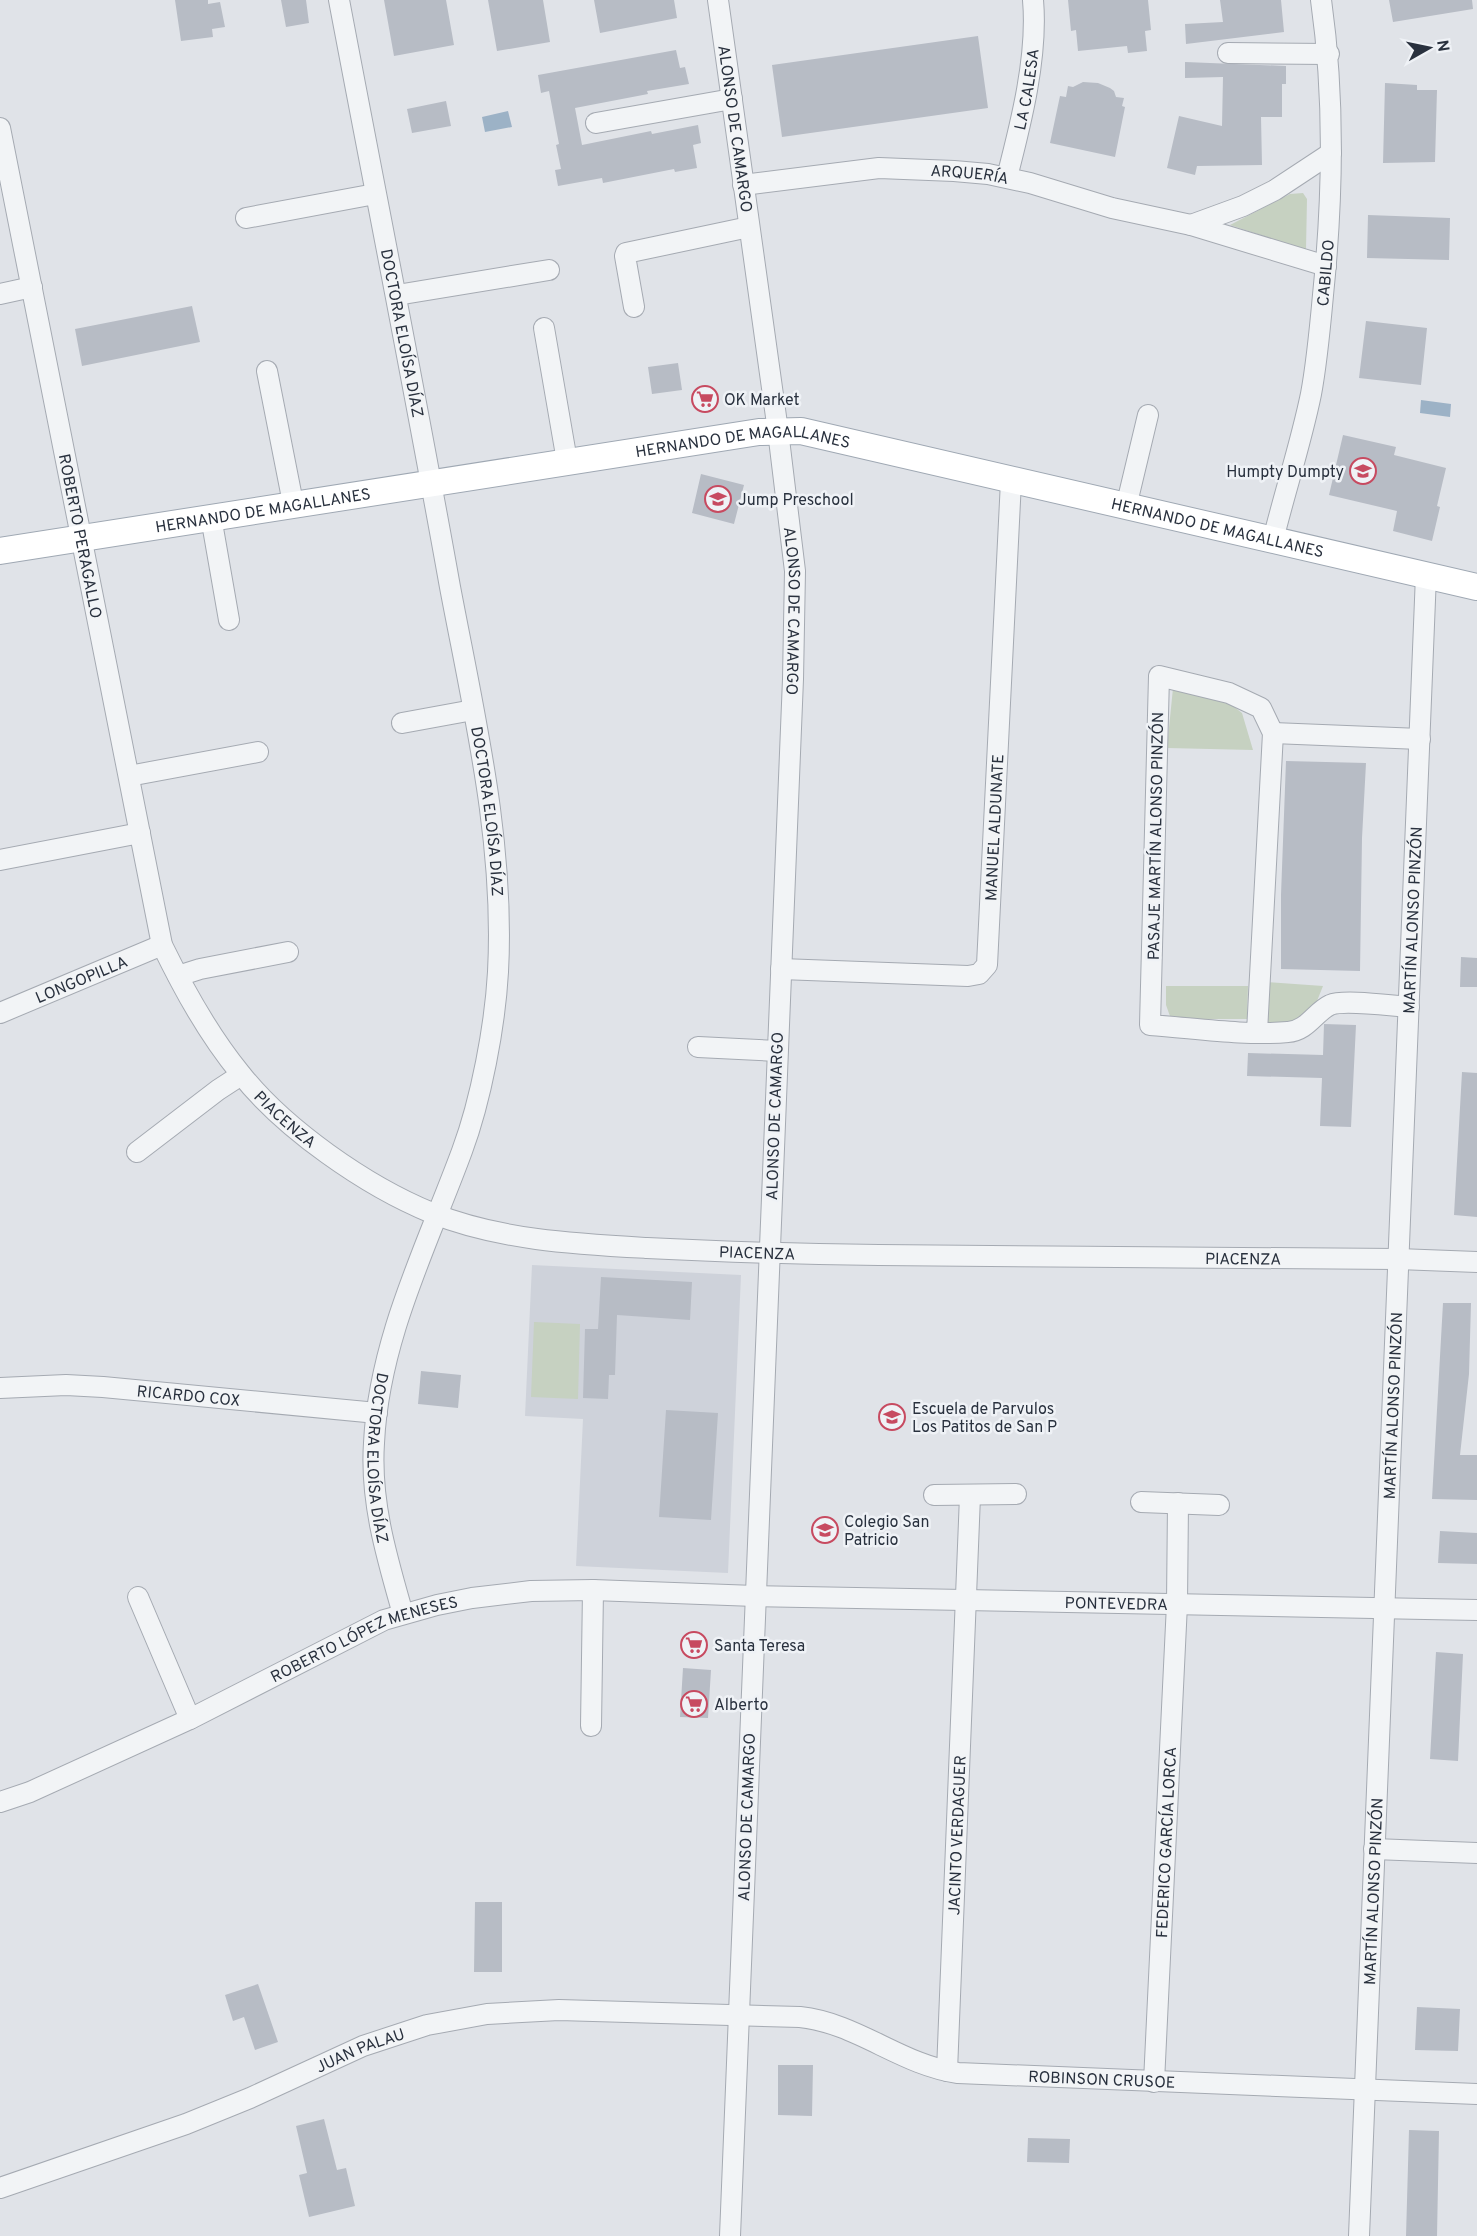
<svg xmlns="http://www.w3.org/2000/svg" width="1477" height="2236" font-family="Overpass,sans-serif">
	<style>
		.built { fill: #ced2da }
		.green { fill: #c6d1c1 }
		.water { fill: #9cb2c6 }
		.building { fill: #b7bcc5 }
		.lines { fill: none; stroke-linecap: round; stroke-linejoin: round }
		.minor-casing { stroke: #a5aab2; stroke-width: 22 }
		.major-casing { stroke: #9fa8b3; stroke-width: 28 }
		.minor { stroke: #f2f4f6; stroke-width: 20 }
		.major { stroke: #fff; stroke-width: 26 }
		.labels { text-anchor: middle; stroke-width: 5; stroke-linejoin: round; paint-order: stroke }
		.street-label { font-size: 16px; fill: #29313e; stroke: #eff2f6 }
		.poi-label { font-size: 16px; fill: #29313e; stroke: #eff2f6; text-anchor: start }
	</style>
	<rect width="100%" height="100%" fill="#e0e3e8"/>
	<path class="built" d="M532,1265L741,1275L728,1573L576,1566L583,1419L525,1416Z"/>
	<path class="green" d="M1303,193L1307,199L1306,250L1230,225L1290,194Z
		M1173,688L1224,699L1242,713L1253,750L1167,748Z
		M1266,982L1323,986L1313,1011L1292,1022L1264,1023Z
		M1166,986H1248L1247,1019H1171L1166,1005Z
		M534,1322L580,1324L578,1399L531,1397Z"/>
	<path class="water" d="M508,111L512,127L485,132L482,117Z
		M1421,400L1451,404L1450,417L1420,413Z"/>
	<path class="building" d="M175,0H208V4L220,2L225,27L212,29L213,37L181,41Z
		M281,0H306L309,23L286,27Z
		M384,0H446L454,45L394,56Z
		M488,0H543L550,42L497,51Z
		M594,0H674L677,18L600,33Z
		M1068,0H1148L1151,30L1145,31L1147,51L1128,53L1127,46L1078,51L1076,30L1071,31Z
		M1220,0H1281L1284,32L1186,44L1185,24L1223,22Z
		M1389,0H1472L1473,9L1393,22Z
		M978,36L988,108L782,137L772,65Z
		M676,50L680,68L685,67L689,84L647,91L648,94L575,108L582,145L651,131L652,134L698,125L701,143L693,145L697,168L675,172L674,169L603,183L602,178L558,186L555,170L561,169L556,145L559,144L549,91L541,93L538,75Z
		M1185,62L1286,66V84H1282V117H1261L1262,165L1197,166L1195,175L1167,168L1179,116L1222,126L1223,77L1185,78Z
		M1083,82L1098,83L1110,88L1114,91L1116,97L1124,98L1122,106L1125,107L1115,157L1050,143L1060,96L1066,97L1068,86L1073,87Z
		M1385,83L1417,85V90H1437L1435,162L1383,163Z
		M446,101L451,126L412,133L407,109Z
		M1368,215L1450,218L1449,260L1367,258Z
		M192,306L200,342L82,366L75,329Z
		M1366,321L1427,328L1421,385L1359,378Z
		M678,363L682,390L652,394L648,367Z
		M1343,435L1396,447L1394,455L1446,468L1437,506L1440,507L1432,541L1393,531L1397,511L1329,495Z
		M701,474L744,485L734,524L692,513Z
		M1286,761L1366,763L1362,838L1360,971L1281,969V895Z
		M1461,957L1477,958V987H1460Z
		M1324,1024L1356,1025L1351,1127L1320,1126L1322,1078L1247,1076L1248,1053L1323,1055Z
		M1462,1072L1477,1073V1217L1454,1215Z
		M601,1277L692,1282L690,1320L617,1315L615,1375H609L608,1399L583,1398L585,1329H598Z
		M1443,1303H1471L1469,1374L1460,1455H1477V1500L1432,1499Z
		M421,1371L461,1375L458,1408L418,1404Z
		M666,1410L718,1413L711,1520L659,1517Z
		M1440,1531L1477,1533V1564L1438,1563Z
		M1436,1652L1463,1654L1458,1761L1430,1759Z
		M683,1668L711,1670L708,1718L680,1717Z
		M475,1902H502V1972H474Z
		M258,1984L278,2042L255,2050L244,2017L233,2021L225,1995Z
		M1417,2007L1460,2009L1458,2051L1415,2050Z
		M778,2065H813L812,2116L778,2115Z
		M324,2119L337,2170L346,2168L355,2206L309,2217L299,2175L307,2173L296,2126Z
		M1409,2130L1439,2131L1437,2236H1406Z
		M1028,2138L1070,2139L1069,2163L1027,2162Z"/>
	<g class="lines">
		<defs>
			<g id="minor">
				<path id="s1" d="M339,0C376,196 415,391 450,587C474,714 505,842 498,972C495,1026 481,1100 462,1151C427,1246 379,1339 374,1443C370,1502 387,1558 403,1614"/>
				<path id="s2" d="M718,0L778,431L795,571L793,679L730,2236"/>
				<path d="M1228,53L1329,54"/>
				<path d="M596,123L732,99"/>
				<path id="s3" d="M0,128L162,945C184,990 208,1034 240,1073C284,1129 366,1186 432,1213C499,1240 575,1244 647,1248C724,1252 801,1254 879,1255C1052,1256 1225,1259 1398,1259L1477,1262"/>
				<path id="s4" d="M1007,177C1021,123 1038,56 1033,0"/>
				<path id="s5" d="M743,185L879,168L954,171L988,174L1030,183L1112,208L1191,225L1326,266"/>
				<path d="M246,218L375,194"/>
				<path d="M1191,225L1243,206L1275,190L1331,153"/>
				<path d="M0,294L32,287"/>
				<path d="M397,295L549,270"/>
				<path d="M634,307L625,256L626,253L749,227"/>
				<path d="M544,328L567,461"/>
				<path d="M267,371L293,503"/>
				<path d="M1126,507L1148,415"/>
				<path d="M211,517L229,620"/>
				<path id="s6" d="M1273,540C1285,491 1301,443 1311,394C1317,362 1320,328 1323,295C1333,197 1335,98 1321,0"/>
				<path d="M402,723L473,710"/>
				<path d="M1273,733L1420,739"/>
				<path d="M129,776L258,752"/>
				<path d="M0,860L140,833"/>
				<path id="s7" d="M781,969L968,976L979,974L987,965L1011,481"/>
				<path d="M178,976L200,969L288,952"/>
				<path id="s8" d="M0,1013L162,945"/>
				<path d="M1257,1032L1273,733L1261,708L1229,693L1159,676L1150,1025C1194,1028 1245,1036 1288,1032C1307,1031 1315,1012 1330,1005C1344,999 1392,1006 1409,1007"/>
				<path d="M698,1047L777,1051"/>
				<path d="M137,1152L218,1090L241,1075"/>
				<path id="s9" d="M0,1388L66,1385L103,1387L377,1413"/>
				<path d="M934,1495L1016,1494"/>
				<path d="M1141,1502L1219,1505"/>
				<path d="M138,1597L190,1719"/>
				<path d="M591,1726L593,1590"/>
				<path id="s10" d="M0,1802L30,1792L190,1719L384,1620L437,1605L472,1598L531,1591L593,1590L755,1596L1477,1610"/>
				<path d="M1374,1849L1477,1853"/>
				<path id="s11" d="M947,2071L970,1496"/>
				<path id="s12" d="M1154,2082L1177,1604L1178,1503"/>
				<path id="s13" d="M0,2188L186,2124L250,2098L363,2046L427,2025L487,2014L559,2010L800,2017C857,2023 901,2065 958,2073L1477,2094"/>
				<path id="s14" d="M1359,2236L1426,575"/>
			</g>
			<g id="major">
				<path id="s15" d="M0,551L759,432L801,431L1477,587"/>
			</g>
		</defs>
		<use href="#minor" class="minor-casing"/>
		<use href="#major" class="major-casing"/>
		<use href="#minor" class="minor"/>
		<use href="#major" class="major"/>
	</g>
	<defs>
		<symbol id="supermarket-ring" viewBox="-11 -11 22 22"><circle r="9.5" fill="#eff2f6" stroke="#c74a60" stroke-width="1.5"/><path d="M-6-5.5h2.5l.6 2H6L4.5 2H-2.5L-4.4-4H-6ZM-1.5 3.2a1.3 1.3 0 1 0 .1 0ZM3 3.2a1.3 1.3 0 1 0 .1 0Z" fill="#c74a60"/></symbol>
		<symbol id="school-ring" viewBox="-11 -11 22 22"><circle r="9.5" fill="#eff2f6" stroke="#c74a60" stroke-width="1.5"/><path d="M0-5L7-2L0 1L-7-2ZM-4 1L0 2.5L4 1V4Q0 6-4 4Z" fill="#c74a60"/></symbol>
	</defs>
	<g fill-rule="evenodd">
		<use href="#supermarket-ring" x="690" y="384" width="30" height="30"/>
		<use href="#school-ring" x="1348" y="456" width="30" height="30"/>
		<use href="#school-ring" x="703" y="484" width="30" height="30"/>
		<use href="#school-ring" x="877" y="1402" width="30" height="30"/>
		<use href="#school-ring" x="810" y="1515" width="30" height="30"/>
		<use href="#supermarket-ring" x="679" y="1630" width="30" height="30"/>
		<use href="#supermarket-ring" x="679" y="1689" width="30" height="30"/>
	</g>
	<g class="labels">
		<g class="street-label">
			<text dy="6" stroke="none"><textPath href="#s4" startOffset="90">LA CALESA</textPath></text>
			<text dy="6" stroke="none"><textPath href="#s2" startOffset="130">ALONSO DE CAMARGO</textPath></text>
			<text dy="6" stroke="none"><textPath href="#s5" startOffset="228">ARQUERÍA</textPath></text>
			<text dy="6" stroke="none"><textPath href="#s6" startOffset="273">CABILDO</textPath></text>
			<text dy="6" stroke="none"><textPath href="#s1" startOffset="339">DOCTORA ELOÍSA DÍAZ</textPath></text>
			<text dy="6" stroke="none"><textPath href="#s15" startOffset="752">HERNANDO DE MAGALLANES</textPath></text>
			<text dy="6" stroke="none"><textPath href="#s15" startOffset="266">HERNANDO DE MAGALLANES</textPath></text>
			<text dy="6" stroke="none"><textPath href="#s15" startOffset="1238">HERNANDO DE MAGALLANES</textPath></text>
			<text dy="6" stroke="none"><textPath href="#s3" startOffset="416">ROBERTO PERAGALLO</textPath></text>
			<text dy="6" stroke="none"><textPath href="#s2" startOffset="616">ALONSO DE CAMARGO</textPath></text>
			<text dy="6" stroke="none"><textPath href="#s1" startOffset="825">DOCTORA ELOÍSA DÍAZ</textPath></text>
			<text dy="6" stroke="none"><textPath href="#s7" startOffset="348">MANUEL ALDUNATE</textPath></text>
			<text transform="translate(1155 836) rotate(-89)" y="6">PASAJE MARTÍN ALONSO PINZÓN</text>
			<text dy="6" stroke="none"><textPath href="#s14" startOffset="1317">MARTÍN ALONSO PINZÓN</textPath></text>
			<text dy="6" stroke="none"><textPath href="#s8" startOffset="88">LONGOPILLA</textPath></text>
			<text transform="translate(774 1116) rotate(-88)" y="6">ALONSO DE CAMARGO</text>
			<text dy="6" stroke="none"><textPath href="#s3" startOffset="1048">PIACENZA</textPath></text>
			<text dy="6" stroke="none"><textPath href="#s3" startOffset="1552">PIACENZA</textPath></text>
			<text dy="6" stroke="none"><textPath href="#s3" startOffset="2038">PIACENZA</textPath></text>
			<text dy="6" stroke="none"><textPath href="#s9" startOffset="189">RICARDO COX</textPath></text>
			<text dy="6" stroke="none"><textPath href="#s14" startOffset="831">MARTÍN ALONSO PINZÓN</textPath></text>
			<text dy="6" stroke="none"><textPath href="#s1" startOffset="1491">DOCTORA ELOÍSA DÍAZ</textPath></text>
			<text dy="6" stroke="none"><textPath href="#s10" startOffset="1161">PONTEVEDRA</textPath></text>
			<text dy="6" stroke="none"><textPath href="#s10" startOffset="400">ROBERTO LÓPEZ MENESES</textPath></text>
			<text transform="translate(746 1817) rotate(-88)" y="6">ALONSO DE CAMARGO</text>
			<text dy="6" stroke="none"><textPath href="#s11" startOffset="236">JACINTO VERDAGUER</textPath></text>
			<text dy="6" stroke="none"><textPath href="#s12" startOffset="240">FEDERICO GARCÍA LORCA</textPath></text>
			<text dy="6" stroke="none"><textPath href="#s14" startOffset="345">MARTÍN ALONSO PINZÓN</textPath></text>
			<text dy="6" stroke="none"><textPath href="#s13" startOffset="386">JUAN PALAU</textPath></text>
			<text dy="6" stroke="none"><textPath href="#s13" startOffset="1144">ROBINSON CRUSOE</textPath></text>
		</g>
		<g class="poi-label">
			<text x="724" y="405">OK Market</text>
			<text x="1344" y="477" text-anchor="end">Humpty Dumpty</text>
			<text x="738" y="505">Jump Preschool</text>
			<text x="912" y="1414">Escuela de Parvulos<tspan x="912" dy="18">Los Patitos de San P</tspan></text>
			<text x="844" y="1527">Colegio San<tspan x="844" dy="18">Patricio</tspan></text>
			<text x="714" y="1651">Santa Teresa</text>
			<text x="714" y="1710">Alberto</text>
		</g>
	</g>
	<g transform="translate(1429 48) rotate(81)" stroke="#eff2f6" stroke-width="4.5" paint-order="stroke">
	<path d="M0-4.5L10 22L0 15L-10 22Z" fill="#29313e"/>
	<text y="-9" font-size="16" font-weight="bold" text-anchor="middle" fill="#29313e">N</text>
	</g>
</svg>
